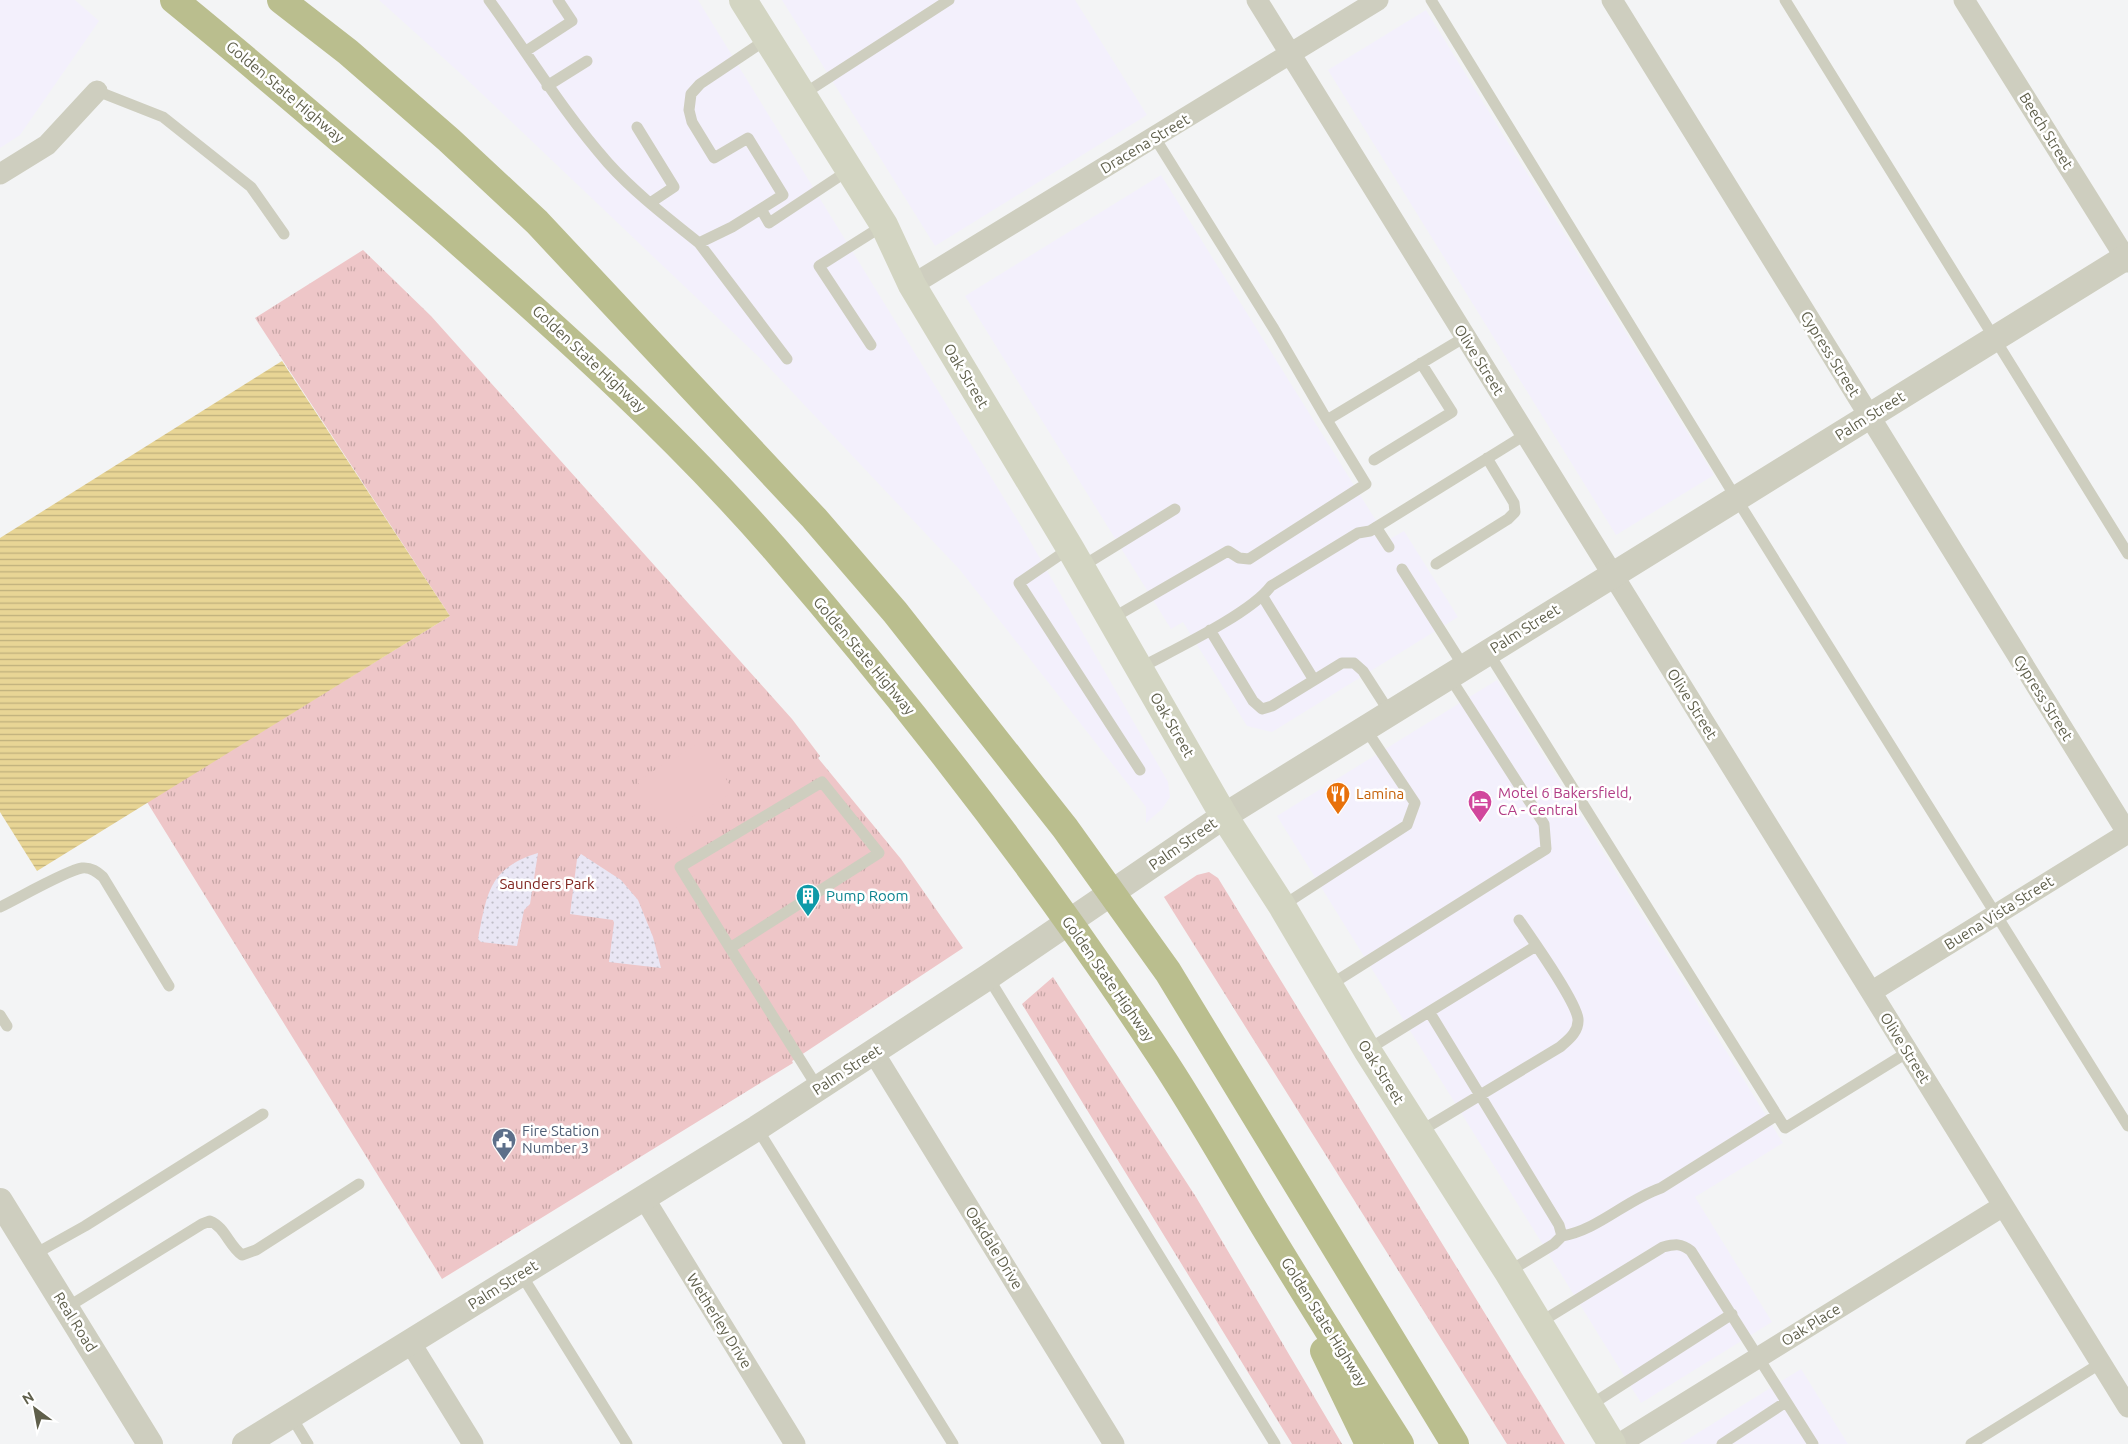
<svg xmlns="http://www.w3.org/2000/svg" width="2128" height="1444" font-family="Ubuntu,sans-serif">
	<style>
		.commercial { fill: #f3f0fc }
		.grass { fill: url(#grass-tufts) }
		.sand { fill: url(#sand-dots) }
		.pitch { fill: #eec6c8 }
		.water { fill: url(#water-rules) }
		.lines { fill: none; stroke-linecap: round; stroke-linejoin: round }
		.service { stroke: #cecebf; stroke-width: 11 }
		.minor { stroke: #cecebf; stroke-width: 21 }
		.tertiary { stroke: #cecebf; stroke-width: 26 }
		.secondary { stroke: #d3d5c2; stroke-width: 28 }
		.motorway { stroke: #babe8e; stroke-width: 28 }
		.labels { text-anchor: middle; stroke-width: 5; stroke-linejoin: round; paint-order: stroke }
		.street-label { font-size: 15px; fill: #5f5f4b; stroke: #fff }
		.hotel-label { font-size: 15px; fill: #b23c85; stroke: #fff; text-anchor: start }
		.food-label { font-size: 15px; fill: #c56008; stroke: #fff; text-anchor: start }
		.park-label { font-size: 15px; fill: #7f241e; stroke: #fff }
		.culture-label { font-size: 15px; fill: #0d838f; stroke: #fff; text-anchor: start }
		.service-label { font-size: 15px; fill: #4e5e75; stroke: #fff; text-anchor: start }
	</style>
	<defs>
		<pattern id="grass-tufts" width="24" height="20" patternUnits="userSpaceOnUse" patternTransform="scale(1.25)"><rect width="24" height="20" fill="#eec6c8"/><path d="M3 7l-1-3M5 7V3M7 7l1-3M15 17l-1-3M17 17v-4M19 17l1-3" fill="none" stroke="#c4a4a4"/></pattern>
		<pattern id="sand-dots" width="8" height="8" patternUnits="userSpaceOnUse" patternTransform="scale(1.25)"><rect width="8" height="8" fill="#e9e6f4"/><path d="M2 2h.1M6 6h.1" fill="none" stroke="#c0bec8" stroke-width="1.8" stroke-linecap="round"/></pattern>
		<pattern id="water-rules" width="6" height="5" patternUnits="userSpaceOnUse" patternTransform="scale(1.25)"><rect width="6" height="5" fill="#e8d595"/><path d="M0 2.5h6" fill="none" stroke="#bfb07c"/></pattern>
	</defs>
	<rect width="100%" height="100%" fill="#f3f4f5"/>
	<path class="commercial" d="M0,0H75L99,21L20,135L0,148Z
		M379,0H698L1026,534L1168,782L1170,797L1162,809L1146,823V807L960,570L762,360L460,73Z
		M782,0H1075L1147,115L935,246Z
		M1426,10L1714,475L1616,535L1328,70Z
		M1161,175L1388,540L1404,531L1458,617L1272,732L1247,726L1183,622L1171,629L965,296Z
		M1497,680L1783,1143L1695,1197L1772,1322L1641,1403L1277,816Z
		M1801,1369L1848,1444H1680Z"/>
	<path class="grass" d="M363,250L431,316L792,719L820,756L818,758L901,859L963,948L792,1061L793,1063L442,1279L147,802L450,616L255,318Z
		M1209,872L1218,878L1565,1444H1507L1164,897L1197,875Z
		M1053,977L1196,1197L1342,1444H1292L1022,1004Z"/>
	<path class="sand" d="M538,853L530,904L524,910L517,946L481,942L478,939C487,893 489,868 538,853Z
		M581,854L621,880L638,900L653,937L661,968L609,962L614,923L613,920L570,914L577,859Z"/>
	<path class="pitch" d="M703,741L734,792L668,832L637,781Z"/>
	<path class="water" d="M282,361L450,616L37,871L0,812V538Z"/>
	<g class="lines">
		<path class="service" d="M489,0C529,55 563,112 608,163C635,193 668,218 699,243L732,227L783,195L748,138L714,158L692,122L689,110L691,94L700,84L767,39
			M1431,0L1736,498L2128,1126
			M1785,0L2128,554
			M526,51L572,21L558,0
			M547,86L587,61
			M97,91L163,117L251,187L284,234
			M802,95L949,0
			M637,127L674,187L650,203
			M1155,138L1274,329L1327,420
			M761,209L769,223L849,170
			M699,243L787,359
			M871,345L819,266L884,225
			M1374,460L1452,412L1421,363
			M1376,527L1389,547
			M1070,548L1019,583L1140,770
			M1436,564L1508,519L1515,512L1514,503L1487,458
			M1081,567L1175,509
			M1402,569L1464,667
			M1263,597L1314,680
			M1111,619L1228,551L1239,558L1249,559L1366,484L1327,420L1465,337
			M1210,630L1253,701L1262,709L1272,706L1342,663H1354L1363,671L1390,713
			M1488,652L1785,1128L1908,1052
			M1140,668C1173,650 1250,614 1271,586L1358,533L1370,531L1525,435
			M822,782L879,853L730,948L680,867Z
			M1282,906L1407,825L1415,803L1365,728
			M0,907C17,899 67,870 82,868C91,867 97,872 103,877L169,986
			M730,948L818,1088
			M988,977L1275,1444
			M1330,985L1546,849L1544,824L1449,676
			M1430,1013L1559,1225L1562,1236L1554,1244L1508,1272
			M0,1015L7,1026
			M1367,1050L1536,946
			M757,1128L953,1444
			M1419,1132L1560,1047C1568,1040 1579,1032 1578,1019C1576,1001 1532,939 1519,920
			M1562,1236C1598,1230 1626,1200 1661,1188L1777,1115
			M33,1255L85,1226L263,1114
			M521,1274L627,1444
			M66,1308L202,1224L210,1221C225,1227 229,1246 242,1255L256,1250L359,1184
			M1539,1323L1663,1247C1675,1244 1681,1243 1691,1251L1813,1444
			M1589,1406L1732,1314
			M291,1416L308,1444
			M1722,1444L1786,1402
			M1971,1444L2101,1363"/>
		<path class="minor" d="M1257,0L2128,1407
			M1612,0L2128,834
			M1964,0L2128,262
			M0,174L47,145L97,91
			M912,285L1378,0
			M1871,992L2128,833
			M874,1053L1114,1444
			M644,1198L795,1444
			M410,1342L473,1444
			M1619,1444L2003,1206"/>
		<path class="tertiary" d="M0,1201L150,1444
			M245,1444L757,1128L988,977L1224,816L2128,256"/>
		<path class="secondary" d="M743,0L884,225L912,285L1070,548L1224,816L1282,906L1367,1050L1508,1272L1612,1444"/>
		<path class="motorway" d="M174,0C266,75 355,152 445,230C560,331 674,433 775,549C913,709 1042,876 1158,1052C1194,1106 1225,1161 1258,1216C1304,1293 1352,1368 1400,1444
			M281,0L348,52L449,140L537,222L814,518L895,612L1065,828L1168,972L1455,1444
			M1324,1351L1369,1444"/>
	</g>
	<defs>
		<symbol id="restaurant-pin" viewBox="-11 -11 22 30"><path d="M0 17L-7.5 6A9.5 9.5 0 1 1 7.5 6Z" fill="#e8710a" stroke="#fff"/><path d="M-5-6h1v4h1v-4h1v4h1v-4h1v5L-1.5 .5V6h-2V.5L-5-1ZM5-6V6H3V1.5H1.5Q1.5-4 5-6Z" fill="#fff"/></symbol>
		<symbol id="hotel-pin" viewBox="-11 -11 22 30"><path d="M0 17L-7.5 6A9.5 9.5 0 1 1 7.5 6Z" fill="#d1479c" stroke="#fff"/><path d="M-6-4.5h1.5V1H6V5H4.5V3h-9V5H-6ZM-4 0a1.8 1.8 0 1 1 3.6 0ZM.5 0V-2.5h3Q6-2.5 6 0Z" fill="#fff"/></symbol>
		<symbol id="building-pin" viewBox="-11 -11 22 30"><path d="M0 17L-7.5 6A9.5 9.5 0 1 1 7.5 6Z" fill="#0f9aa8" stroke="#fff"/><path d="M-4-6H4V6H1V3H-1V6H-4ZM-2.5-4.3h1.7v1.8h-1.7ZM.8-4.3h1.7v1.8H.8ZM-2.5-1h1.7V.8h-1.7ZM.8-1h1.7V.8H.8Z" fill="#fff"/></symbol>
		<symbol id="civic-pin" viewBox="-11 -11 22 30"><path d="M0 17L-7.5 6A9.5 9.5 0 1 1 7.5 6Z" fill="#5c6f8a" stroke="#fff"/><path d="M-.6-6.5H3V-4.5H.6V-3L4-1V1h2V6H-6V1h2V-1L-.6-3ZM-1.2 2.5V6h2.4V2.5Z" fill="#fff"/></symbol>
	</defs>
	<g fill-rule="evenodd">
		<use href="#restaurant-pin" x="1324" y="780" width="28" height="38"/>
		<use href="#hotel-pin" x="1466" y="788" width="28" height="38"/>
		<use href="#building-pin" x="794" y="882" width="28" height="38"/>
		<use href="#civic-pin" x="490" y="1126" width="28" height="38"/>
	</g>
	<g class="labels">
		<g class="street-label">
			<text transform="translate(285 92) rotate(40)" y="5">Golden State Highway</text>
			<text transform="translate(2046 131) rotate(58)" y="5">Beech Street</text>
			<text transform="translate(1145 144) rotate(-31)" y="5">Dracena Street</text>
			<text transform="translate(1830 354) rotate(58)" y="5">Cypress Street</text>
			<text transform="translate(589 359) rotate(43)" y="5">Golden State Highway</text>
			<text transform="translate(1479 360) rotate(58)" y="5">Olive Street</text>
			<text transform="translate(966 376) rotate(59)" y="5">Oak Street</text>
			<text transform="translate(1870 416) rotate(-32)" y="5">Palm Street</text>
			<text transform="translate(1525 629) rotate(-32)" y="5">Palm Street</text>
			<text transform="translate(864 656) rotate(50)" y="5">Golden State Highway</text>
			<text transform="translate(2043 698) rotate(58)" y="5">Cypress Street</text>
			<text transform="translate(1692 704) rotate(58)" y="5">Olive Street</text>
			<text transform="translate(1172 725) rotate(60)" y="5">Oak Street</text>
			<text transform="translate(1183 844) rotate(-35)" y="5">Palm Street</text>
			<text transform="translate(1999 913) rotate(-32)" y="5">Buena Vista Street</text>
			<text transform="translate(1108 979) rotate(55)" y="5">Golden State Highway</text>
			<text transform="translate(1905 1048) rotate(58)" y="5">Olive Street</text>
			<text transform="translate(847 1070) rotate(-33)" y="5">Palm Street</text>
			<text transform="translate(1381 1072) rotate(58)" y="5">Oak Street</text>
			<text transform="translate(994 1248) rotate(58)" y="5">Oakdale Drive</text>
			<text transform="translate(503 1285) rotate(-32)" y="5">Palm Street</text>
			<text transform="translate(719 1321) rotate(58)" y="5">Wetherley Drive</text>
			<text transform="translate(75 1322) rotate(58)" y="5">Real Road</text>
			<text transform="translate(1324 1322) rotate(58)" y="5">Golden State Highway</text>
			<text transform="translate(1811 1325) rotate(-32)" y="5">Oak Place</text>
		</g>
		<g class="hotel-label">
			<text x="1498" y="798">Motel 6 Bakersfield,<tspan x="1498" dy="17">CA - Central</tspan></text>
		</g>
		<g class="food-label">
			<text x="1356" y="799">Lamina</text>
		</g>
		<g class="park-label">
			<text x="547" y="889">Saunders Park</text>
		</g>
		<g class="culture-label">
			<text x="826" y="901">Pump Room</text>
		</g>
		<g class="service-label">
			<text x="522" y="1136">Fire Station<tspan x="522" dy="17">Number 3</tspan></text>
		</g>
	</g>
	<g transform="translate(35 1409) rotate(328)" stroke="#ffffff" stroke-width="4" paint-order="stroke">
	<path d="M0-4L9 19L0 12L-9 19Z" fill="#5f5f4b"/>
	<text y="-8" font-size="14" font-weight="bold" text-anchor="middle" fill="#5f5f4b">N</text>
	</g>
</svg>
